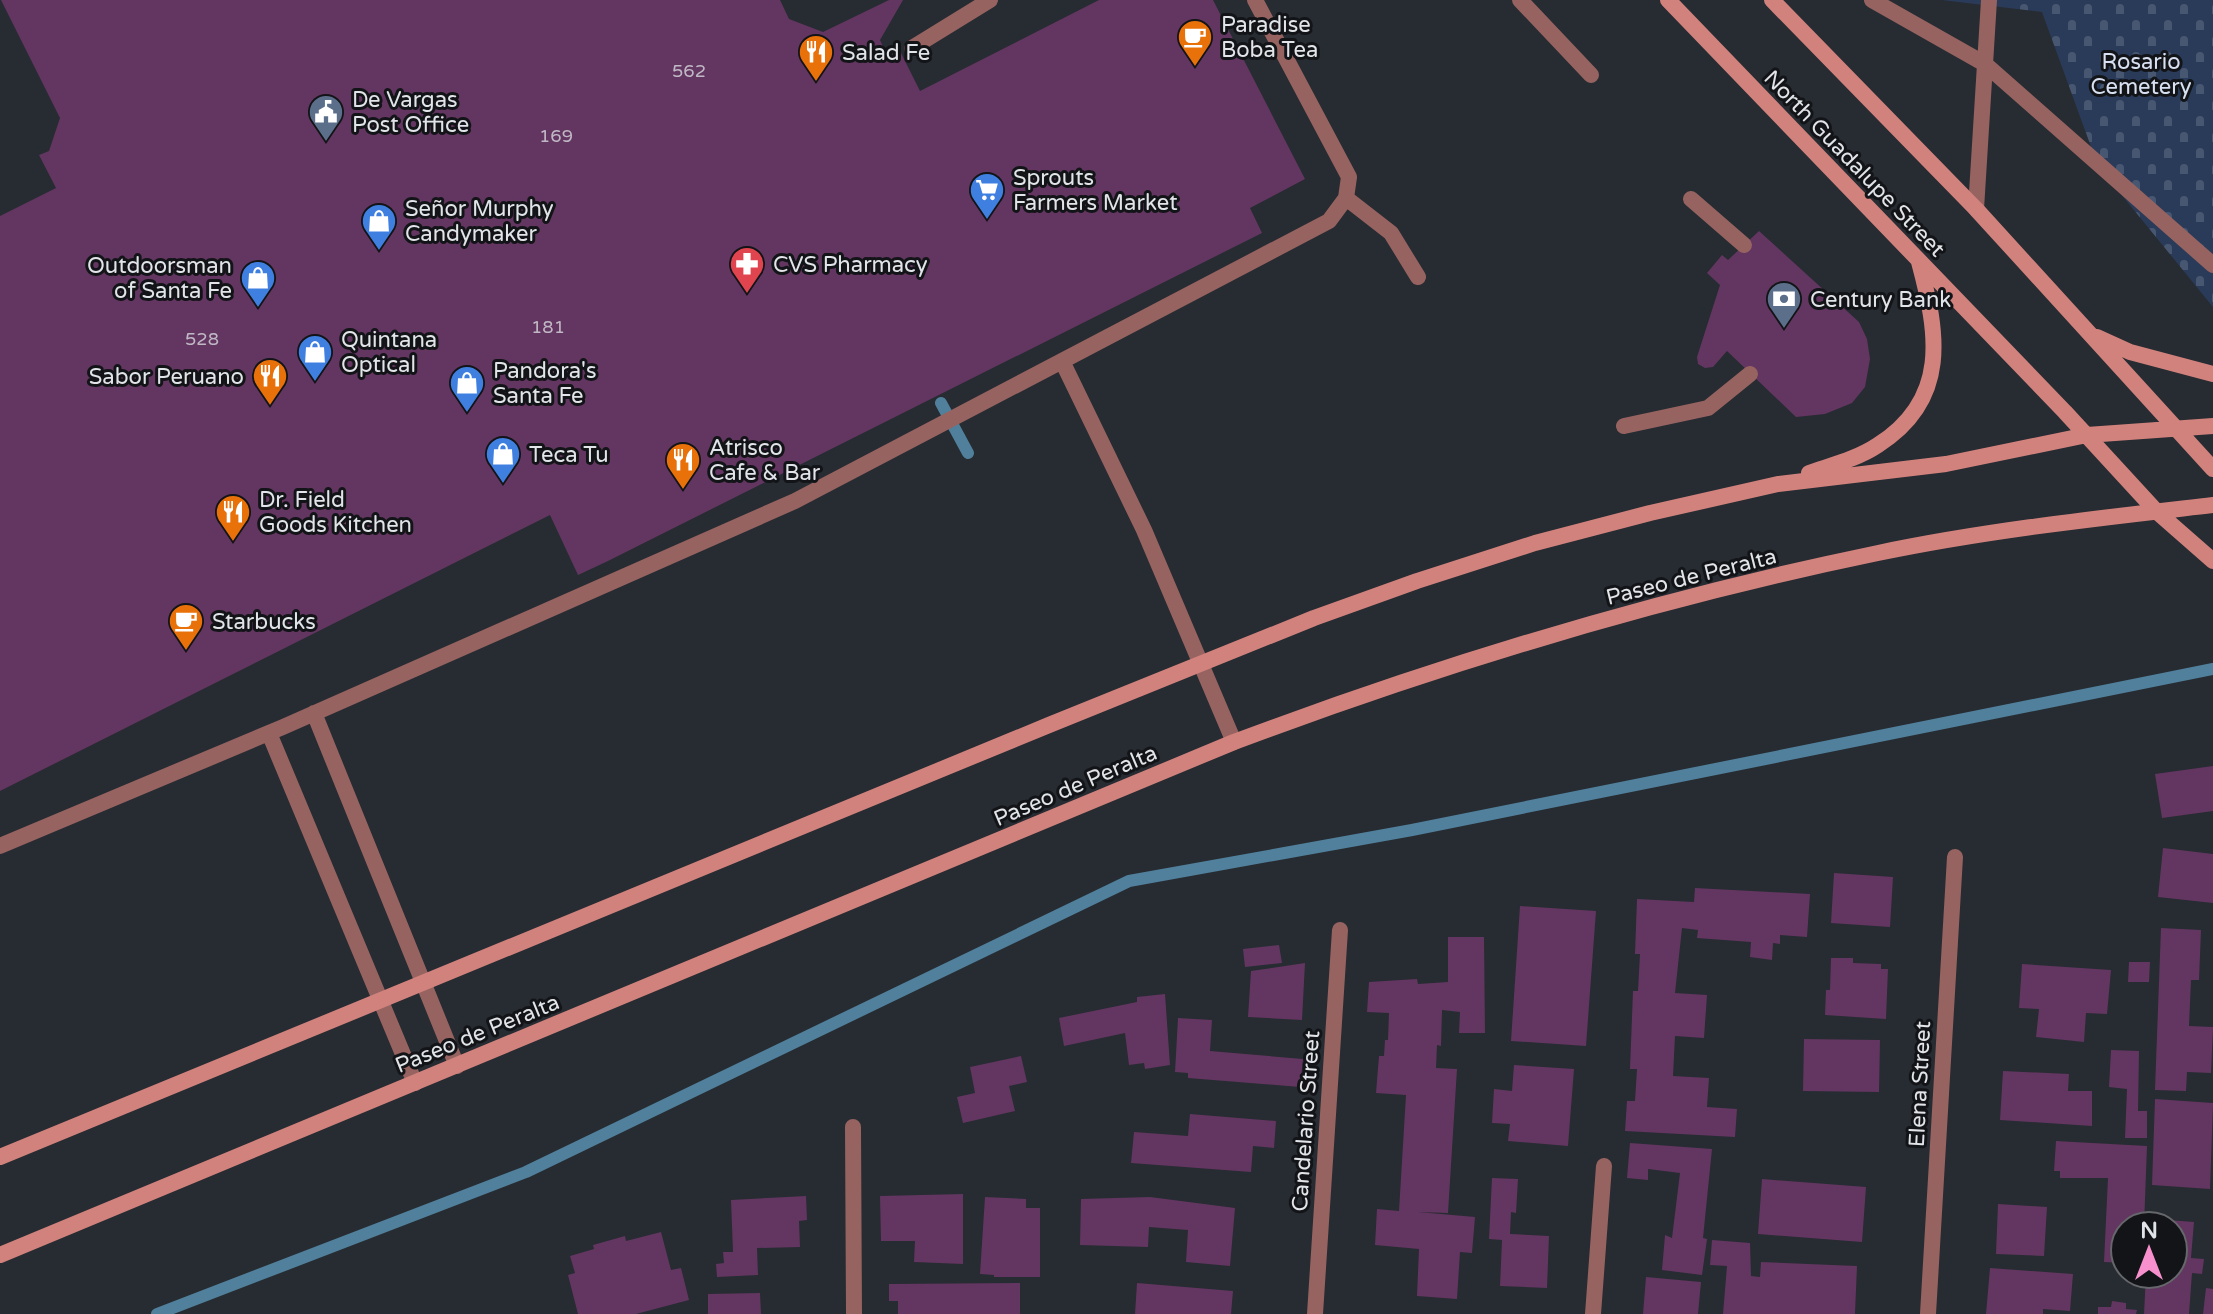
<svg xmlns="http://www.w3.org/2000/svg" width="2213" height="1314" font-family="'Varela Round',sans-serif">
	<style>
		.cemetery { fill: url(#cemetery-stones) }
		.lines { fill: none; stroke-linecap: round; stroke-linejoin: round }
		.stream { stroke: #50809b; stroke-width: 12 }
		.building { fill: #623660 }
		.lane { stroke: #966360; stroke-width: 16 }
		.street { stroke: #966360; stroke-width: 16 }
		.secondary { stroke: #d2827c; stroke-width: 16 }
		.labels { text-anchor: middle; stroke-width: 6; stroke-linejoin: round; paint-order: stroke }
		.number-label { font-size: 18px; fill: #c1b8c6 }
		.poi-label { font-size: 22px; fill: #e1e4e8; stroke: #121417; text-anchor: start }
		.park-label { font-size: 22px; fill: #d8e1f1; stroke: #121417 }
		.street-label { font-size: 22px; fill: #e1e4e8; stroke: #121417 }
	</style>
	<defs>
		<pattern id="cemetery-stones" width="16" height="16" patternUnits="userSpaceOnUse" patternTransform="scale(2)"><rect width="16" height="16" fill="#293b59"/><path d="M2 7V4a2 2 0 0 1 4 0v3zM10 15v-3a2 2 0 0 1 4 0v3z" fill="#485771"/></pattern>
	</defs>
	<rect width="100%" height="100%" fill="#272b32"/>
	<path class="cemetery" d="M1942,0H2213V307L2098,166L2042,12Z"/>
	<g class="lines">
		<path class="stream" d="M941,403L968,453
			M157,1314L526,1172L1129,881L1412,830L2213,669"/>
	</g>
	<path class="building" d="M1,0H780L789,19L823,32L889,0H903L880,40L888,57L900,51L920,91L1099,0H1213L1305,179L1250,208L1262,233L608,561L578,575L550,515L0,791V216L56,188L39,155L49,151L60,118Z
		M1759,231L1859,322L1867,339L1870,359L1865,387L1852,403L1825,414L1796,417L1727,351L1713,367L1705,368L1698,364L1697,357L1720,285L1707,273L1722,255L1728,260Z
		M2213,766V811L2162,818L2155,774Z
		M2163,848L2213,854V903L2158,897Z
		M1834,873L1893,877L1890,927L1831,923Z
		M1695,888L1810,894L1807,937L1780,935V944L1773,943L1772,960L1750,957L1751,942L1697,938L1698,930L1682,928L1675,993L1707,995L1704,1038L1675,1036L1673,1076L1709,1078L1707,1107L1737,1109L1735,1137L1625,1131L1627,1101H1635L1637,1069H1630L1633,991H1638L1640,954H1635L1637,899L1694,902Z
		M1520,906L1596,911L1586,1046L1511,1041Z
		M2161,928L2201,930L2199,980H2191L2189,1026L2213,1027L2211,1073L2187,1072L2186,1091L2155,1090Z
		M1448,937H1484L1485,1033H1459L1460,1012L1442,1010L1441,1046L1437,1045L1436,1068L1457,1069L1448,1213L1418,1212L1475,1217L1472,1253L1460,1252L1457,1299L1417,1296L1419,1249L1375,1245L1377,1209L1399,1211L1406,1095L1376,1093L1379,1056H1384L1385,1040H1388L1389,1013L1367,1012L1369,982L1417,979L1418,984L1448,982Z
		M1279,945L1282,963L1245,967L1243,949Z
		M1831,958H1853V963L1881,964V969H1888L1886,1019L1825,1015L1826,990H1830Z
		M2129,962H2150L2149,982H2128Z
		M1305,963L1302,1020L1248,1017L1251,971Z
		M2022,964L2111,970L2107,1014L2086,1013L2084,1042L2036,1037L2039,1009L2019,1008Z
		M1165,994L1170,1065L1145,1069L1144,1063L1129,1065L1125,1033L1064,1046L1059,1018L1137,1002V997Z
		M1178,1018L1212,1020L1210,1051L1303,1059L1300,1087L1188,1078V1073L1175,1072Z
		M1804,1039L1880,1040L1879,1092L1803,1091Z
		M2111,1050L2139,1051L2138,1111H2147V1138H2125L2127,1089L2109,1087Z
		M1021,1056L1027,1082L1009,1086L1015,1111L963,1123L957,1097L975,1093L970,1067Z
		M1514,1065L1574,1069L1568,1146L1508,1141L1510,1124L1492,1123L1494,1089L1512,1091Z
		M2003,1071L2069,1074L2068,1091H2092V1126L2000,1120Z
		M2155,1099L2213,1103L2210,1189L2152,1185Z
		M1190,1114L1276,1121L1274,1148L1253,1146L1251,1172L1131,1163L1134,1132L1188,1136Z
		M2056,1141L2147,1146L2144,1226H2125V1263L2104,1262L2108,1178H2060V1171H2054Z
		M1630,1143L1712,1149L1703,1238L1707,1239L1702,1275L1662,1270L1665,1235L1672,1238L1680,1173L1648,1169V1180L1627,1178Z
		M1492,1178L1518,1179L1516,1213L1511,1212L1510,1234L1549,1236L1547,1288L1500,1286L1502,1240L1489,1239Z
		M1762,1179L1866,1187L1862,1242L1758,1234Z
		M963,1194V1264L914,1262L915,1241H881L880,1196Z
		M806,1196L807,1220L799,1221L800,1247L757,1248L758,1275L717,1277L716,1264L724,1263L723,1252H733L731,1200Z
		M985,1197L1026,1199V1208H1040V1277H994V1275L980,1274Z
		M1150,1197L1235,1208L1230,1266L1186,1262L1188,1230L1149,1227L1148,1247L1080,1245L1081,1199Z
		M1998,1204L2047,1207L2044,1256L1996,1254Z
		M2155,1219L2194,1222L2191,1258L2204,1259L2202,1274L2192,1273L2189,1314H2144L2146,1274H2173V1226H2155Z
		M661,1232L671,1270L681,1268L689,1300L636,1314H578L568,1275L575,1273L570,1256L594,1249L593,1245L625,1236L626,1241Z
		M1712,1240L1750,1243L1751,1276L1760,1277L1761,1262L1857,1266L1855,1314H1723L1727,1266L1710,1265Z
		M1990,1268L2073,1274L2070,1311L2043,1309V1314H1986Z
		M1646,1277L1701,1282L1698,1314H1643Z
		M1020,1283V1314H898V1301H889V1284Z
		M1137,1283L1233,1291L1231,1314H1135Z
		M2206,1288L2213,1289V1314H2203Z
		M760,1293L761,1314H708V1294Z
		M2112,1301L2126,1303V1309L2137,1310L2136,1314H2098V1307H2111Z"/>
	<g class="lines">
		<path class="lane" d="M1520,0L1591,75
			M1872,0L1985,64L2213,265
			M912,48L990,0
			M1346,198L1391,233L1418,277
			M1691,199L1744,245
			M1976,209L1989,0
			M1062,361L1144,530L1234,742
			M1624,426L1708,408L1750,374
			M314,713L457,1066
			M269,733L415,1083
			M0,846L283,727L795,501L1329,221L1346,198L1349,177L1255,0"/>
		<path class="street" d="M853,1127L854,1314
			M1315,1314L1340,930
			M1593,1314L1604,1166
			M1928,1314L1955,857"/>
		<path class="secondary" d="M1668,0L2065,412L2156,511L2213,561
			M1772,0L1976,209L2213,469
			M2097,337L2130,352L2213,374
			M1809,473C1832,465 1857,459 1878,445C1950,399 1938,333 1919,262
			M0,1157L1049,725L1314,618L1417,581L1535,543L1650,513L1778,484L1946,464L2087,435L2213,426
			M0,1255L1234,742C1442,664 1660,598 1878,553C1988,530 2101,518 2213,505"/>
	</g>
	<defs>
		<symbol id="cafe-pin" viewBox="-11 -11 22 30"><path d="M0 17L-7.5 6A9.5 9.5 0 1 1 7.5 6Z" fill="#e8710a" stroke="#121417"/><path d="M-5.5-4.5H6V0H3Q3 3.5 0 3.5H-2.5Q-5.5 3.5-5.5 0ZM3-3.2v2h1.7v-2ZM-6 4.5H4V6H-6Z" fill="#fff"/></symbol>
		<symbol id="restaurant-pin" viewBox="-11 -11 22 30"><path d="M0 17L-7.5 6A9.5 9.5 0 1 1 7.5 6Z" fill="#e8710a" stroke="#121417"/><path d="M-5-6h1v4h1v-4h1v4h1v-4h1v5L-1.5 .5V6h-2V.5L-5-1ZM5-6V6H3V1.5H1.5Q1.5-4 5-6Z" fill="#fff"/></symbol>
		<symbol id="civic-pin" viewBox="-11 -11 22 30"><path d="M0 17L-7.5 6A9.5 9.5 0 1 1 7.5 6Z" fill="#5c6f8a" stroke="#121417"/><path d="M-.6-6.5H3V-4.5H.6V-3L4-1V1h2V6H-6V1h2V-1L-.6-3ZM-1.2 2.5V6h2.4V2.5Z" fill="#fff"/></symbol>
		<symbol id="supermarket-pin" viewBox="-11 -11 22 30"><path d="M0 17L-7.5 6A9.5 9.5 0 1 1 7.5 6Z" fill="#3f7fe0" stroke="#121417"/><path d="M-6-5.5h2.5l.6 2H6L4.5 2H-2.5L-4.4-4H-6ZM-1.5 3.2a1.3 1.3 0 1 0 .1 0ZM3 3.2a1.3 1.3 0 1 0 .1 0Z" fill="#fff"/></symbol>
		<symbol id="shop-pin" viewBox="-11 -11 22 30"><path d="M0 17L-7.5 6A9.5 9.5 0 1 1 7.5 6Z" fill="#3f7fe0" stroke="#121417"/><path d="M-5-2.5h2.3a2.7 3.5 0 0 1 5.4 0H5L5.5 6h-11ZM-1.5-2.5h3a1.5 2.3 0 0 0-3 0Z" fill="#fff"/></symbol>
		<symbol id="pharmacy-pin" viewBox="-11 -11 22 30"><path d="M0 17L-7.5 6A9.5 9.5 0 1 1 7.5 6Z" fill="#e0444e" stroke="#121417"/><path d="M-2-6h4v4h4v4h-4v4h-4v-4h-4v-4h4Z" fill="#fff"/></symbol>
		<symbol id="bank-pin" viewBox="-11 -11 22 30"><path d="M0 17L-7.5 6A9.5 9.5 0 1 1 7.5 6Z" fill="#5c6f8a" stroke="#121417"/><path d="M-6-4H6V4H-6ZM0-2.3a2.3 2.3 0 1 0 0 4.6a2.3 2.3 0 1 0 0-4.6Z" fill="#fff"/></symbol>
	</defs>
	<g fill-rule="evenodd">
		<use href="#cafe-pin" x="1175" y="17" width="40" height="54"/>
		<use href="#restaurant-pin" x="796" y="32" width="40" height="54"/>
		<use href="#civic-pin" x="306" y="92" width="40" height="54"/>
		<use href="#supermarket-pin" x="967" y="170" width="40" height="54"/>
		<use href="#shop-pin" x="359" y="201" width="40" height="54"/>
		<use href="#pharmacy-pin" x="727" y="244" width="40" height="54"/>
		<use href="#shop-pin" x="238" y="258" width="40" height="54"/>
		<use href="#bank-pin" x="1764" y="279" width="40" height="54"/>
		<use href="#shop-pin" x="295" y="332" width="40" height="54"/>
		<use href="#restaurant-pin" x="250" y="356" width="40" height="54"/>
		<use href="#shop-pin" x="447" y="363" width="40" height="54"/>
		<use href="#shop-pin" x="483" y="434" width="40" height="54"/>
		<use href="#restaurant-pin" x="663" y="440" width="40" height="54"/>
		<use href="#restaurant-pin" x="213" y="492" width="40" height="54"/>
		<use href="#cafe-pin" x="166" y="601" width="40" height="54"/>
	</g>
	<g class="labels">
		<g class="number-label">
			<text x="689" y="77">562</text>
			<text x="556" y="142">169</text>
			<text x="548" y="333">181</text>
			<text x="202" y="345">528</text>
		</g>
		<g class="poi-label">
			<text x="1221" y="32">Paradise<tspan x="1221" dy="25">Boba Tea</tspan></text>
			<text x="842" y="60">Salad Fe</text>
			<text x="352" y="107">De Vargas<tspan x="352" dy="25">Post Office</tspan></text>
			<text x="1013" y="185">Sprouts<tspan x="1013" dy="25">Farmers Market</tspan></text>
			<text x="405" y="216">Señor Murphy<tspan x="405" dy="25">Candymaker</tspan></text>
			<text x="773" y="272">CVS Pharmacy</text>
			<text x="232" y="273" text-anchor="end">Outdoorsman<tspan x="232" dy="25">of Santa Fe</tspan></text>
			<text x="1810" y="307">Century Bank</text>
			<text x="341" y="347">Quintana<tspan x="341" dy="25">Optical</tspan></text>
			<text x="493" y="378">Pandora's<tspan x="493" dy="25">Santa Fe</tspan></text>
			<text x="244" y="384" text-anchor="end">Sabor Peruano</text>
			<text x="709" y="455">Atrisco<tspan x="709" dy="25">Cafe &amp; Bar</tspan></text>
			<text x="529" y="462">Teca Tu</text>
			<text x="259" y="507">Dr. Field<tspan x="259" dy="25">Goods Kitchen</tspan></text>
			<text x="212" y="629">Starbucks</text>
		</g>
		<g class="park-label">
			<text x="2141" y="69">Rosario<tspan x="2141" dy="25">Cemetery</tspan></text>
		</g>
		<g class="street-label">
			<text transform="translate(1855 163) rotate(46)" y="8">North Guadalupe Street</text>
			<text transform="translate(1691 576) rotate(-14)" y="8">Paseo de Peralta</text>
			<text transform="translate(1075 785) rotate(-23)" y="8">Paseo de Peralta</text>
			<text transform="translate(477 1033) rotate(-22)" y="8">Paseo de Peralta</text>
			<text transform="translate(1919 1084) rotate(-87)" y="8">Elena Street</text>
			<text transform="translate(1305 1121) rotate(-86)" y="8">Candelario Street</text>
		</g>
	</g>
	<g transform="translate(2149 1250)"><circle r="38" fill="#121417" stroke="#65676b" stroke-width="2"/>
	<path d="M0-6L14 30L0 20L-14 30Z" fill="#f790cd"/>
	<text y="-12" font-size="22" font-weight="bold" text-anchor="middle" fill="#e1e4e8">N</text>
	</g>
</svg>
